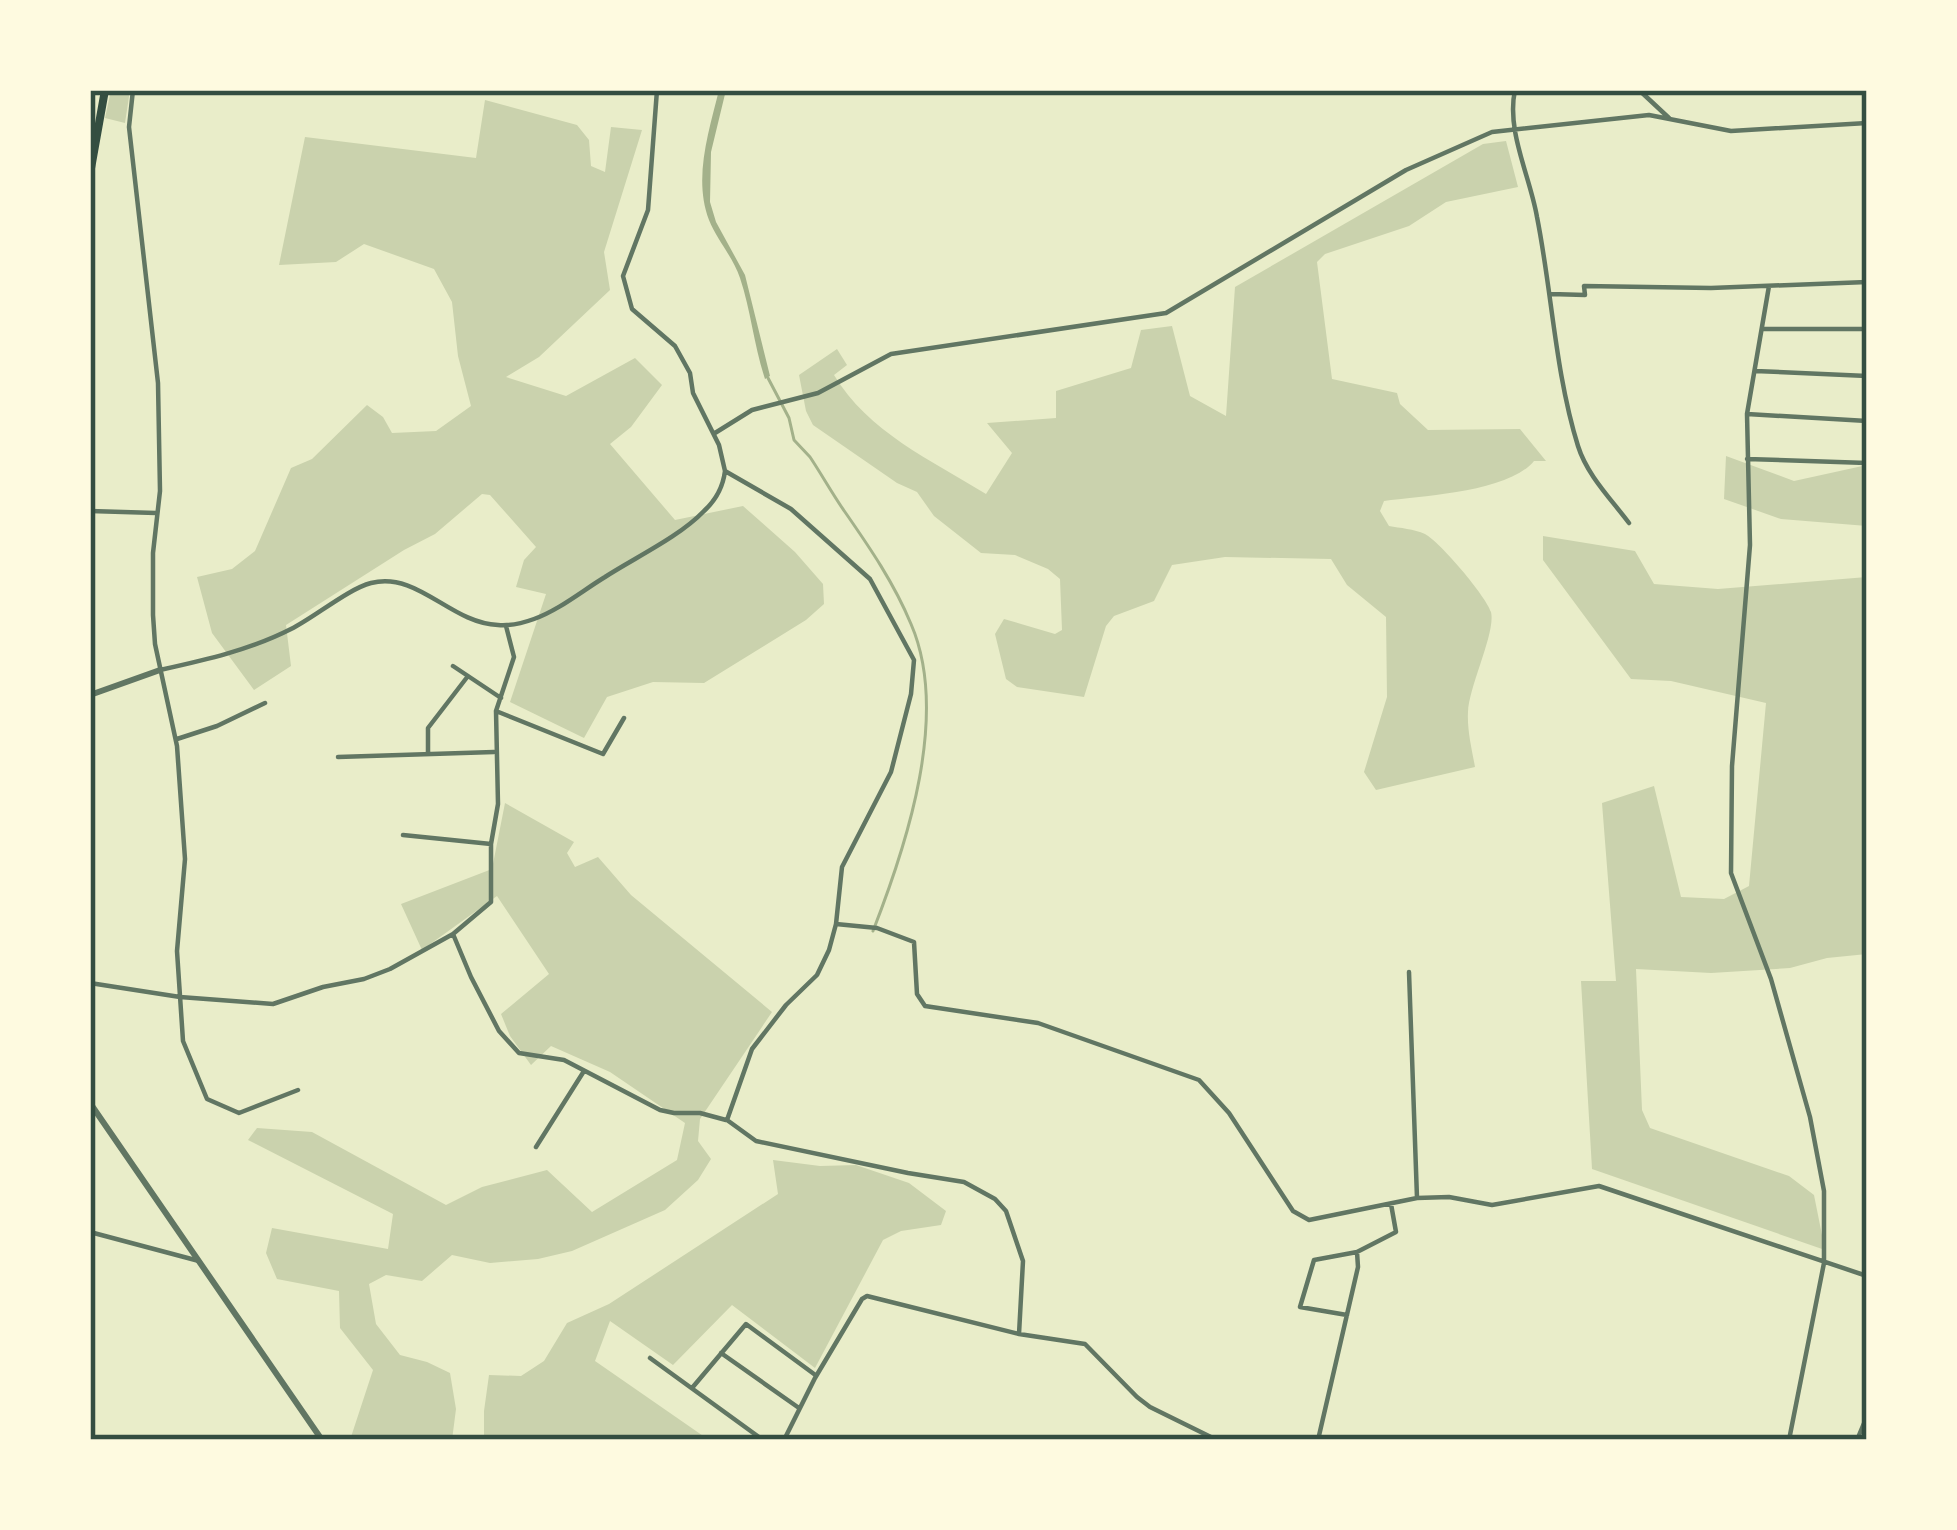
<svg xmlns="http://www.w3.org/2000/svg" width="1957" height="1530" font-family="'Source Serif 4',serif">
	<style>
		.green { fill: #cad2ad }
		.water { fill: #a3b18a }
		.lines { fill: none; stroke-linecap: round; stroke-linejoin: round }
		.stream { stroke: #a3b18a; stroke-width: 3 }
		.minor { stroke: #617663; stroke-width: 4.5 }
		.tertiary { stroke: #617663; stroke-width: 6 }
		.secondary { stroke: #344e41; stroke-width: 8 }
		.neatline { fill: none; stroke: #344e41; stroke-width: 4.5 }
	</style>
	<rect width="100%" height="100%" fill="#e9edc9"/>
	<path class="green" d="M111,90H130L125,123L105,118Z
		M485,100L577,125L589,140L591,166L605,172L611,127L642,130L604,252L610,290L539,357L506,377L566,396L635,358L662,385L631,427L610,444L675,520L743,506L795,552L823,584L824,604L806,620L704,683L653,682L607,697L584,738L510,702L546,594L516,587L524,560L536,547L490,495L482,494L435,534L404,550L286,625L291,666L254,690L212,633L197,577L232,569L255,551L291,468L312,459L367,405L383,417L392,433L436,431L471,406L458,356L452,302L434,269L364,244L336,262L279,265L305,137L476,158Z
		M1506,141L1518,187L1446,202L1409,226L1325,254L1317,262L1332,379L1397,393L1400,404L1428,430L1520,429L1546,461H1534C1509,492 1423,496 1384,501L1380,511L1389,526C1400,528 1414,529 1425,534C1440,542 1486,596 1491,612C1496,632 1469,686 1468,712C1467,730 1472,750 1475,767L1376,790L1364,772L1387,697L1386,617L1347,585L1331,559L1225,557L1172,565L1154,601L1114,616L1106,626L1084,697L1017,687L1006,679L995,634L1004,619L1055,634L1062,630L1060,579L1048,569L1015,555L981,553L934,516L917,492L897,483L813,425L806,411L799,375L837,349L847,365L834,375C868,432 931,460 986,494L1012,453L987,423L1056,418V391L1131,368L1141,330L1172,326L1190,396L1226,416L1235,287L1483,144Z
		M1726,456L1794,481L1867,465V526L1781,519L1724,499Z
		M1543,536L1635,551L1654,584L1718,589L1867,577V954L1827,958L1790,968L1711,973L1636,969L1642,1110L1650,1128L1789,1176L1814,1195L1825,1250L1592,1169L1581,981H1616L1602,803L1654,786L1681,897L1724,899L1749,886L1766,703L1671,681L1631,679L1543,560Z
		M505,803L574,842L567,853L575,867L598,857L631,895L772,1012L700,1119L698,1141L711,1159L698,1180L665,1210L572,1251L538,1259L490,1263L452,1255L422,1281L386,1275L369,1284L376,1324L400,1355L427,1362L450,1373L456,1409L452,1440H350L373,1370L340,1328L339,1291L277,1279L266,1253L272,1228L388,1249L393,1214L248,1140L257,1128L312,1132L446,1205L482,1187L547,1170L592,1212L677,1160L685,1123L610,1072L551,1046L531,1065L510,1036L501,1014L549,974L497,896L422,950L401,904L492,869Z
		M773,1160L820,1166L856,1165L909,1183L946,1211L941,1225L901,1231L883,1240L815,1368L732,1305L673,1365L610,1321L595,1361L709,1440H484V1411L489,1375L521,1376L544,1361L567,1323L609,1304L778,1194Z"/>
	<path class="water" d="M719,90H726L711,152L710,202L716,222L745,275L770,376L765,379C754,346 751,311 740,278C733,257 717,240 709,220C693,178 709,131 719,90Z"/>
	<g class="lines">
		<path class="stream" d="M768,378L789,418L794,440L810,457C822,475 833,495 845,512C870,548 894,583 911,624C950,714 907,844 873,931"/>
		<path class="minor" d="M133,90L129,127L158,383L160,491L153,553V615L155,644L177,746L185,859L177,951L183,1041L207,1099L239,1113L298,1090
			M657,90L648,210L623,276L632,309L675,346L690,373L693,393L719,445L725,471L791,509L870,579L914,660L911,694L891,772L842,867L836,924L829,950L817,975L786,1005L752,1049L727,1120L756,1141L908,1173L964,1182L995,1199L1006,1211L1023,1261L1019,1334L1085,1344L1137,1397L1150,1407L1217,1440
			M1515,90C1506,131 1530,176 1537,217C1552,292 1555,372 1578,446C1587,475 1611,499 1629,523
			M1639,90L1669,118
			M1769,286L1747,414L1750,545L1732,766L1731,873L1771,979L1810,1117L1824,1191V1263L1789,1440
			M1551,294L1585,295L1584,286L1711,288L1867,282
			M1762,329H1867
			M1755,371L1867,376
			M1747,414L1867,421
			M715,433L752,410L818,393L891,354L1166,313L1406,170L1492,132L1649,115L1731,131L1867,123
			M1747,459L1867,463
			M90,511L156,513
			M506,626L514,657L496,711L603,754L624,718
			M453,666L501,698
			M160,670C205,660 250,650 291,629C315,617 348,589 371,583C418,571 450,623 498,625C510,626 523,623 534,619C559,610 582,591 605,577C636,557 679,537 704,511C716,500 723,487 725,471
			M177,739L217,726L265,703
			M428,754V728L468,676
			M338,757L494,752
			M403,835L491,844
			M836,924L877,928L914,942L917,994L925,1006L1038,1023L1199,1080L1229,1113L1293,1211L1309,1220L1417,1198L1449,1197L1492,1205L1599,1186L1867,1276
			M453,934L471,977L499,1031L519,1053L564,1060L660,1110L674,1113H700L726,1120
			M1409,972L1417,1198
			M90,983L180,997L273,1004L323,987L364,979L390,969L453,934L491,902V844L498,804L496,711
			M536,1147L584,1071
			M90,1232L199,1261
			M1347,1315L1300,1307L1314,1260L1357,1252L1396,1232L1391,1204
			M721,1353L799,1408
			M650,1358L763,1440
			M692,1388L746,1324L814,1374
			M784,1440L815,1378L862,1299L867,1296L1019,1334
			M1318,1440L1358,1267L1357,1252
			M1857,1440L1867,1416"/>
		<path class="tertiary" d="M90,695L160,670
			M90,1103L322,1440"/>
		<path class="secondary" d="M90,174L105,90"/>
	</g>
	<rect width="1957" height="1530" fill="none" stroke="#fefae0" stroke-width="186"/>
	<rect x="93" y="93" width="1771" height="1344" class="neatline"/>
</svg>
